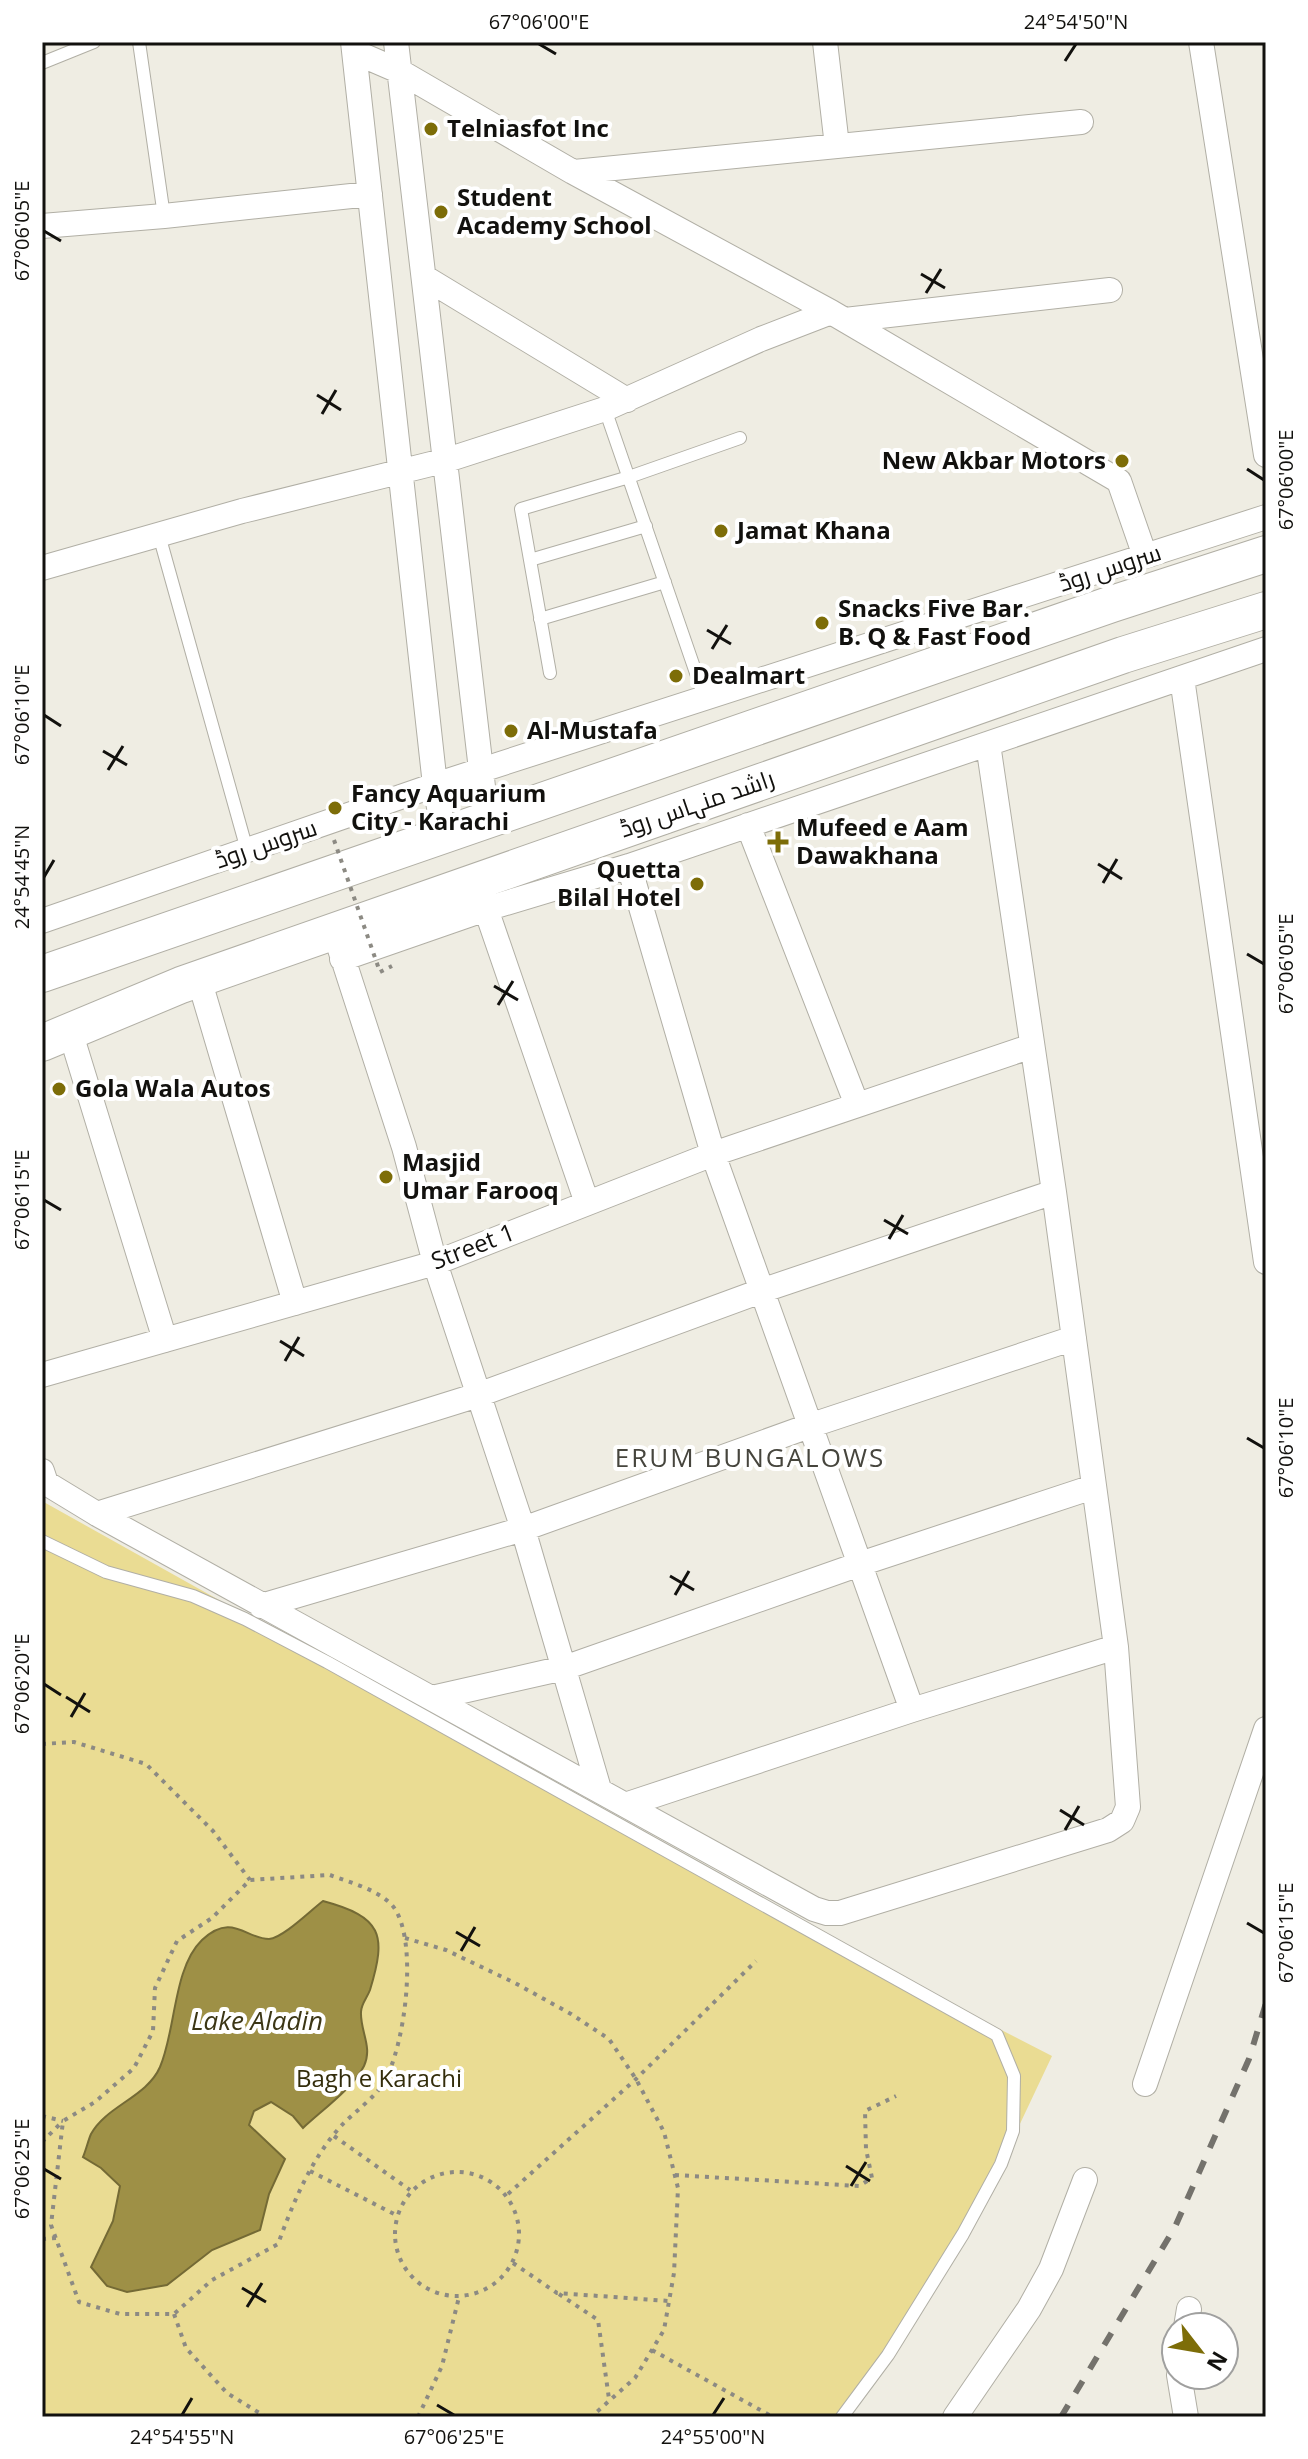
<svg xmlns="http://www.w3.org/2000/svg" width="1308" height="2459" font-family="'Open Sans',Cairo,sans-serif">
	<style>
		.green { fill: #eadc93 }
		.water { fill: #9e9046; stroke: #746a35; stroke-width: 2 }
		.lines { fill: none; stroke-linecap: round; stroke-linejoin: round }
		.lane-casing { stroke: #b1afa5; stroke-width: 14 }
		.street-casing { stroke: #b1afa5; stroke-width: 26 }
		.primary-casing { stroke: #b1afa5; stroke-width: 38 }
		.path { stroke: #8c8a83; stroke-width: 4; stroke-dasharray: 4 6; stroke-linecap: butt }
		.lane { stroke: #fff; stroke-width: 12 }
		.street { stroke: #fff; stroke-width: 24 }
		.primary { stroke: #fff; stroke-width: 36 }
		.rail { stroke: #74726c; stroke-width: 6; stroke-dasharray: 14 14; stroke-linecap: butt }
		.path-bridge { stroke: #8c8a83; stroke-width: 4; stroke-dasharray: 4 6; stroke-linecap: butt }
		.ticks { fill: none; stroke: #12110e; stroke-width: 3 }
		.poi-dot { fill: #7d6d08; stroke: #fff; stroke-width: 3 }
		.labels { text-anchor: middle; stroke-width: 8; stroke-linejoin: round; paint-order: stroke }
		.poi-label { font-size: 24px; font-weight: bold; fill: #12110e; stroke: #fff; text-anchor: start }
		.street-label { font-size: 24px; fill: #12110e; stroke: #fff }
		.park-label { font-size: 24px; fill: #332d0b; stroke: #fff }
		.neighbourhood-label { font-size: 26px; letter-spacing: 2px; fill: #46453d; stroke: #fff }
		.water-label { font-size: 26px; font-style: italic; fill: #3c3615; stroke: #fff }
		.neatline { fill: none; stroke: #12110e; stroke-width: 3 }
		.ticks-label { font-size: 20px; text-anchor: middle; fill: #12110e }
	</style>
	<rect width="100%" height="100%" fill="#efede3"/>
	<path class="green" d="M42,1501L832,1943L1052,2056L1001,2164L888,2355L834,2417H42Z"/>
	<path class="water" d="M323,1901C382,1917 387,1934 370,1990C367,1998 361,2004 361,2012C360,2031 373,2047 364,2066C353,2088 321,2111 303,2128L293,2116L271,2102L254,2111L249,2125L285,2159L269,2194L260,2230L212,2250L167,2285L127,2292L107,2286L91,2267L113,2221L120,2186L101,2168L83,2157C86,2150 88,2141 91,2134C106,2106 147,2097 160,2067C176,2030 173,1968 202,1940C232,1912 246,1939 269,1939C283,1938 311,1910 323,1901Z"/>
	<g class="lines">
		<defs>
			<path id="lane" d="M139,42L164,216
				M42,63L94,42
				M605,409L705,699
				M159,535L247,850
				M530,560L646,526
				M540,619L665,582
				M550,673L521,509L629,477L740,438
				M42,1541L106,1572L193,1596L245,1619L327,1662L997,2035L1014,2076L1013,2131L1001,2164L963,2234L888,2355L842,2417"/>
			<path id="street" d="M353,42L435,785L444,835
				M396,42L487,821
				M825,42L837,146
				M1201,42L1266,455
				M355,52L399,71L573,172L831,312L1119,481L1145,556
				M574,172L1081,122
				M42,226L164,216L370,194
				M424,277L627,400
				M845,320L1110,290
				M42,568L242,511L447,460L605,409L761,339L831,312
				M1182,678L1266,1262
				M748,825L857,1105
				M629,866L713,1154L912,1710
				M484,893L486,909L587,1203
				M42,921L435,785L1266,517
				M338,943L404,1147L435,1263L523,1529L599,1789
				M342,959L486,909L629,866L1266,649
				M199,979L295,1303
				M70,1031L165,1340
				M42,1375L435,1263L713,1154L1032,1046
				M42,1471L46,1483L97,1514L814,1909L827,1913H840L1108,1830L1122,1821L1128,1807L1116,1647L1054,1192L988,744
				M97,1514L478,1395L761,1291L1054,1192
				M261,1606L523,1529L809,1426L1074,1338
				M432,1698L564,1668L860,1564L1093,1487
				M628,1804L912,1710L1116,1647
				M1145,2084L1266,1729
				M1186,2327L1189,2309
				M1179,2375L1186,2417
				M955,2417L1029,2309L1051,2269L1085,2180"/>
			<path id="primary" d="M42,974L1112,604L1266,554
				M42,1043L181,985L1123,655L1266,610"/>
		</defs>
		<use href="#lane" class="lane-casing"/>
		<use href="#street" class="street-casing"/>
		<use href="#primary" class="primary-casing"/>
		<path class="path" d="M380,972L392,966
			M42,1744L74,1742L146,1764L213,1831L250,1880
			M330,1875C349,1882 383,1891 395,1909C418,1945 405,2046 384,2082C375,2098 354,2112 341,2126C311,2159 293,2203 278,2244L212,2280L174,2314H120L79,2302L51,2225L63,2121L95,2102L134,2068L153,2031L155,1988L177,1941L212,1918L250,1880Z
			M405,1938L446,1950L515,1983L571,2014L609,2039L636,2079L664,2132L678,2188L674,2273L664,2330L635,2378L591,2417
			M42,2116L63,2121
			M334,2136L410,2190
			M42,2142L61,2123
			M310,2171L396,2215
			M395 2234a62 62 0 1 1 124 0a62 62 0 1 1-124 0Z
			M675,2175L859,2186L872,2178L866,2149L865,2111L896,2096
			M508,2194L636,2079L756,1961
			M42,2239L56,2238
			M513,2263L557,2293L669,2301
			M559,2294L598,2320L609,2399
			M174,2314L186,2348L227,2393L266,2417
			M652,2350L773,2417
			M418,2417L442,2366L459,2297"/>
		<use href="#lane" class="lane"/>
		<use href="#street" class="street"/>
		<use href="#primary" class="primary"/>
		<path class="rail" d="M1061,2417L1175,2227L1249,2059L1266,2003"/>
		<path class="path-bridge" d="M334,840L380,972"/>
	</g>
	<path class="ticks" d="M539,44L556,54M1065,61L1076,44M44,231L61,241M921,274L945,288M926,293L941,269M317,395L341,410M322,414L336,390M1247,469L1264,480M707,630L731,644M712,649L727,625M44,715L61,726M103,751L127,765M108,770L123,746M1098,864L1122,879M44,877L54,860M1103,883L1117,859M1247,954L1264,964M494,986L518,1000M498,1005L513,981M44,1200L61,1210M884,1220L908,1234M889,1239L903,1215M280,1341L304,1356M285,1361L299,1337M1247,1438L1264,1448M670,1576L694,1590M675,1595L689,1571M44,1684L61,1695M66,1697L90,1712M71,1717L85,1693M1060,1810L1084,1825M1065,1830L1079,1806M1247,1923L1264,1933M456,1932L480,1946M461,1951L475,1927M846,2166L870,2181M44,2169L61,2179M851,2186L866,2162M242,2288L266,2302M247,2307L262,2283M437,2405L454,2415M182,2415L192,2398M713,2415L724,2398"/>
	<g class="poi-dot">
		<circle cx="431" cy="129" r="8"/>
		<circle cx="441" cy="212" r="8"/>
		<circle cx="1122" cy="461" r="8"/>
		<circle cx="721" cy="531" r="8"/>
		<circle cx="822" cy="623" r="8"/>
		<circle cx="676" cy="676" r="8"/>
		<circle cx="511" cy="731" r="8"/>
		<circle cx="335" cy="808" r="8"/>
		<path d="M774 830h8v8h8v8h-8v8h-8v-8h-8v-8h8z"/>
		<circle cx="697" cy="884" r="8"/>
		<circle cx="59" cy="1089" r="8"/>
		<circle cx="386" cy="1177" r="8"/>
	</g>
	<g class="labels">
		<g class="poi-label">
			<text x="447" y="137">Telniasfot Inc</text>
			<text x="457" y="206">Student<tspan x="457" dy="28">Academy School</tspan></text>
			<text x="1106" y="469" text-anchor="end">New Akbar Motors</text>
			<text x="737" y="539">Jamat Khana</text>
			<text x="838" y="617">Snacks Five Bar.<tspan x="838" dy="28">B. Q &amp; Fast Food</tspan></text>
			<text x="692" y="684">Dealmart</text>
			<text x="527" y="739">Al-Mustafa</text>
			<text x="351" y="802">Fancy Aquarium<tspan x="351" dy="28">City - Karachi</tspan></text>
			<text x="796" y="836">Mufeed e Aam<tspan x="796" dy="28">Dawakhana</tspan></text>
			<text x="681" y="878" text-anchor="end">Quetta<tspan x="681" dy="28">Bilal Hotel</tspan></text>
			<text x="75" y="1097">Gola Wala Autos</text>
			<text x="402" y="1171">Masjid<tspan x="402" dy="28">Umar Farooq</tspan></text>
		</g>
		<g class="street-label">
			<text transform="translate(1110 568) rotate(-18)" y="8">سروس روڈ</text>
			<text transform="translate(697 804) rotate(-19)" y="8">راشد منہاس روڈ</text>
			<text transform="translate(266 844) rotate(-19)" y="8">سروس روڈ</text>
			<text transform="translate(473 1247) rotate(-21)" y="8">Street 1</text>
		</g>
		<g class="park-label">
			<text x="379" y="2087">Bagh e Karachi</text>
		</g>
		<g class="neighbourhood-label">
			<text x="750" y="1467">ERUM BUNGALOWS</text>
		</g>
		<g class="water-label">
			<text x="257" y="2030">Lake Aladin</text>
		</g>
	</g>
	<rect width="1308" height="2459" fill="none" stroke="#ffffff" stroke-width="88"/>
	<g transform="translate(1200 2351) rotate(121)"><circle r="38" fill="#ffffff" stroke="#a0a09f" stroke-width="2"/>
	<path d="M0-6L14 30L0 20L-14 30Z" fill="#7d6d08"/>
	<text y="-12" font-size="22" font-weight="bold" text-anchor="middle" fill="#12110e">N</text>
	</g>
	<rect x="44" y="44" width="1220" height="2371" class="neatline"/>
	<g class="ticks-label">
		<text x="539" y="29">67°06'00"E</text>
		<text x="1076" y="29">24°54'50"N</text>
		<text transform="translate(22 231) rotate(-90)" y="7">67°06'05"E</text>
		<text transform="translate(1286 480) rotate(-90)" y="7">67°06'00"E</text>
		<text transform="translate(22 715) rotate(-90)" y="7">67°06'10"E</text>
		<text transform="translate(22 877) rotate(-90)" y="7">24°54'45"N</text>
		<text transform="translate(1286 964) rotate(-90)" y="7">67°06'05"E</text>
		<text transform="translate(22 1200) rotate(-90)" y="7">67°06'15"E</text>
		<text transform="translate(1286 1448) rotate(-90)" y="7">67°06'10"E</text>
		<text transform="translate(22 1684) rotate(-90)" y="7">67°06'20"E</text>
		<text transform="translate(1286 1933) rotate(-90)" y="7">67°06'15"E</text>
		<text transform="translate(22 2169) rotate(-90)" y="7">67°06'25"E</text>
		<text x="182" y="2444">24°54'55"N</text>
		<text x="454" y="2444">67°06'25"E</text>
		<text x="713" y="2444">24°55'00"N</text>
	</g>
</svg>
